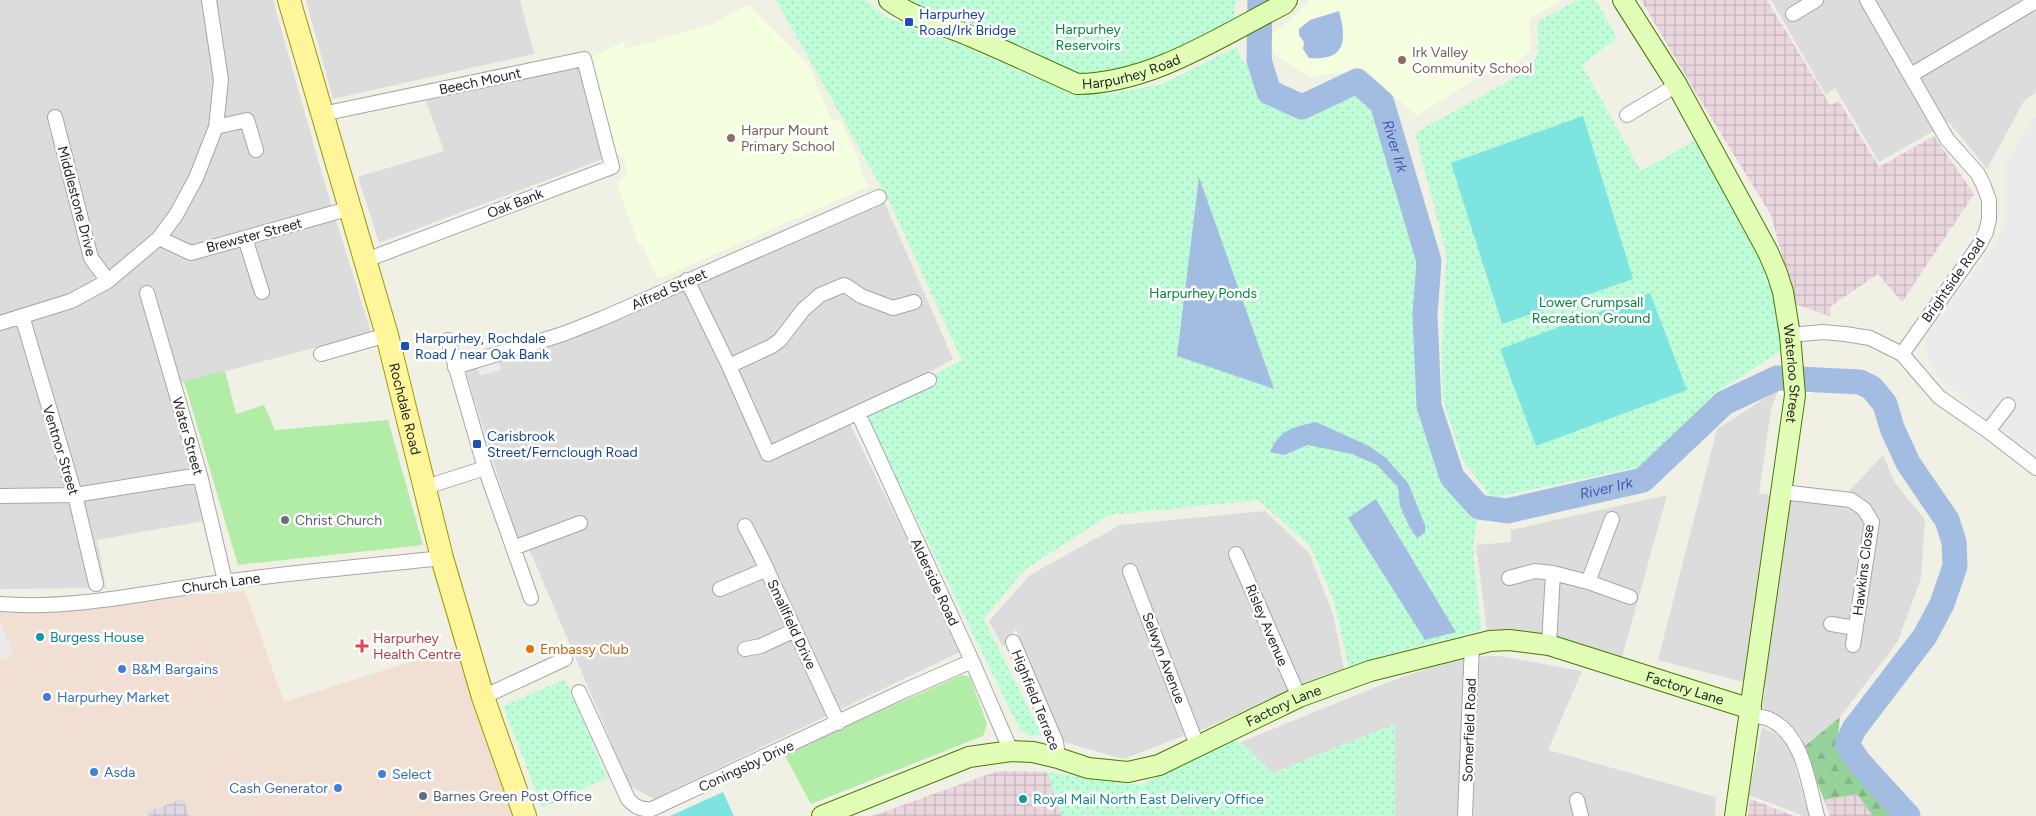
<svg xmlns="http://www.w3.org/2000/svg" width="2036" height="816" font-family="Figtree,sans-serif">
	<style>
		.residential { fill: #dddcdc }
		.commercial { fill: #f2dfd3 }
		.industrial { fill: url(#industrial-grid) }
		.education { fill: #f4ffdf }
		.grass { fill: #b2eda8 }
		.forest { fill: url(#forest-firs) }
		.park { fill: url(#park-dots) }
		.pitch { fill: #7ee4df }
		.parking { fill: #ebebeb }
		.plaza { fill: url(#plaza-grid) }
		.water { fill: #a2bde1 }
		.pier { fill: #fff }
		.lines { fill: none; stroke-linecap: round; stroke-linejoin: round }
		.river { stroke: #a2bde1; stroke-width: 25 }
		.street-casing { stroke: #a6a6a6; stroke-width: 16 }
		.secondary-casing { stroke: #447c00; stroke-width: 22 }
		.primary-casing { stroke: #999a00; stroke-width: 24 }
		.street { stroke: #fff; stroke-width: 14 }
		.secondary { stroke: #e1fdb6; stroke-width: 20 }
		.primary { stroke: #fff69b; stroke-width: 22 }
		.transit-dot { fill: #1a4fb4; stroke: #fff; stroke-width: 2 }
		.education-dot { fill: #8d6e63; stroke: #fff; stroke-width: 2 }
		.worship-dot { fill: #6b7280; stroke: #fff; stroke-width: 2 }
		.culture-dot { fill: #0f9aa8; stroke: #fff; stroke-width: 2 }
		.health-dot { fill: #e0444e; stroke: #fff; stroke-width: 2 }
		.food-dot { fill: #e8710a; stroke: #fff; stroke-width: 2 }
		.shop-dot { fill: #3f7fe0; stroke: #fff; stroke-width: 2 }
		.service-dot { fill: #5c6f8a; stroke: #fff; stroke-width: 2 }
		.labels { text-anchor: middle; stroke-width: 5; stroke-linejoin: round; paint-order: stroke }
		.transit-label { font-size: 14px; fill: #164399; stroke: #fff; text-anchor: start }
		.park-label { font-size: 14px; fill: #05853b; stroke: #fff }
		.education-label { font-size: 14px; fill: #785e54; stroke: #fff; text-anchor: start }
		.street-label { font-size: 14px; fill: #1f1f1f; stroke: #fff }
		.worship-label { font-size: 14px; fill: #5b616d; stroke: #fff; text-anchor: start }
		.culture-label { font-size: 14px; fill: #0d838f; stroke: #fff; text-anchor: start }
		.health-label { font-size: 14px; fill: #be3a42; stroke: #fff; text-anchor: start }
		.food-label { font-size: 14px; fill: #c56008; stroke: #fff; text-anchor: start }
		.shop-label { font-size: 14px; fill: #366cbe; stroke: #fff; text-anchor: start }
		.service-label { font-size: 14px; fill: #4e5e75; stroke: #fff; text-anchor: start }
		.water-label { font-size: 15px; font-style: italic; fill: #4557b5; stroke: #fff }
	</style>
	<defs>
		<pattern id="industrial-grid" width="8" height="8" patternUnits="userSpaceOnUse" patternTransform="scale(1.25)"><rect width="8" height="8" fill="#ead6df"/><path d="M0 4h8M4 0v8" fill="none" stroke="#c8b7bf"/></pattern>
		<pattern id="forest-firs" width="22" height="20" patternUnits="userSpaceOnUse" patternTransform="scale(1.25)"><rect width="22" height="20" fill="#97d29a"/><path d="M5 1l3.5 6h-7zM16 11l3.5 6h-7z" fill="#82b484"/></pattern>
		<pattern id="park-dots" width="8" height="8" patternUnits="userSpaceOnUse" patternTransform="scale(1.25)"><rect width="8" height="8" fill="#bffdd9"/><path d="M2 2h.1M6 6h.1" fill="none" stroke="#a4d8ba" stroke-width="1.8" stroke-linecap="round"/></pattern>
		<pattern id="plaza-grid" width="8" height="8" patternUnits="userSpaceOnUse" patternTransform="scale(1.25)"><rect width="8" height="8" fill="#ddd9e6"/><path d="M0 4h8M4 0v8" fill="none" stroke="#bdbac5"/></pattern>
	</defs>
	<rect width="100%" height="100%" fill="#f0f0e5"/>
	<path class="residential" d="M0,0H273L324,181L371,333L169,386L208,520L97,540L106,588L0,589Z
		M306,0H520L534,54L333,99Z
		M1771,0H2036V92L2024,101L1987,169L1949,122L1879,162L1835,88L1826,95Z
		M582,64L603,159L379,243L358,177L444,151L424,95Z
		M883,199L953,359L847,418L962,651L654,799L630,786L531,553L516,535L465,369Z
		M1778,390L1771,410L1759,493L1835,506L1883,455L1895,483L1925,520L1921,578L1898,641L1840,717L1804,747L1801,736L1786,720L1762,707L1766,688L1658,660L1717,429Z
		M1667,495L1621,661L1563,642L1487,630L1476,545L1511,542V530Z
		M1265,511L1309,553L1333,614L1344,669L1205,728L1123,759L1064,742L1016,629L1003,647L989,621L1030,575L1120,525Z
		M1499,656L1582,671L1548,750L1716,797L1715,816H1395V724L1273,773L1241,742L1383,684L1460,657Z
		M1762,727L1788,740L1809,816H1804L1749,795Z"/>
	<path class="commercial" d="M245,591L284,702L454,648L514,816H0V611Z"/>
	<path class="industrial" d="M1641,0H1767L1830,105L1839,101L1879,167L1934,136L1974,194L1902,302L1878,274L1831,306L1830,316L1795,304L1771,215L1693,88Z
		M998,771L1047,772L1062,816H872Z
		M1857,794L1873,816H1830L1824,800Z
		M1750,799L1794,816H1748Z"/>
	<path class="education" d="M1311,0H1561L1529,19L1530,51L1511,68L1493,67L1417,116L1365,69L1309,77L1273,53L1272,33L1289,22Z
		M748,5L807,63L832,120L841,121L860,163L859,164L868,187L658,279L642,245L639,246L617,183L623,178L627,171L623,157L617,154L591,58L623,42L627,49L712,24Z"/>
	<path class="grass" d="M225,371L236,414L264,405L275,430L388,420L423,545L238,565L184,381Z
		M962,675L970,677L987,724L983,736L811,804L784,754Z"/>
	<path class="forest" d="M1840,717L1837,746L1863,784L1891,816H1873L1857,794L1824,800L1804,747Z"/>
	<path class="park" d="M776,0H866L886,17L966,47L1033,77L1080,92L1109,94L1162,84L1237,47L1241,60L1293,93L1348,91L1373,108L1422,260L1419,319L1422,409L1445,481L1478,519L1473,546L1481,630L1368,660L1349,668L1333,598L1310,546L1258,500L1109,515L1024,570L984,619L1042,736H1031L1020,730L865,413L962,360L890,203Z
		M899,0H1236L1233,28L1166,57L1109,72L1082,75L979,27L906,5Z
		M1578,0H1596L1617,38L1582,65L1641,171L1696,140L1766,258L1784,349L1715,393L1644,466L1492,498L1462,459L1443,400L1442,348L1446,253L1415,133L1511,80L1538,56V21Z
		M565,679L607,778L542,808L503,706Z
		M1395,724V816H1062L1047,772L1141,785L1230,741L1241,742L1273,773Z"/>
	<path class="pitch" d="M1583,116L1633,279L1502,324L1451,163Z
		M1650,293L1687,390L1536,446L1500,349Z
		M723,792L734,816H670Z"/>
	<path class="parking" d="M2036,114V463L1936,373L1928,356L1925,343L1928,333L1992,249L2006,222L2005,164Z
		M498,360L501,370L480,376L477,366Z
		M0,622L14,654L0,659Z"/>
	<path class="plaza" d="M183,799L189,816H149L147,812Z"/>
	<path class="water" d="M1252,0H1271L1270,33L1272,61L1253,65L1251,41Z
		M1339,11C1347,41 1346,61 1309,58L1303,49L1304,42L1299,35V29L1310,20Z
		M1199,177L1274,389L1177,356Z
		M1316,422L1369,446L1386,458L1408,483L1425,525V533L1417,538L1409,526L1400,506L1398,487L1377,465L1352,454L1308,445L1284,455L1270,452C1280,429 1294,427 1316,422Z
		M1376,499L1456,632L1425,640L1348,518Z"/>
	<path class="pier" d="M1810,371L1811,394L1779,395V372Z"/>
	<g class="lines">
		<path class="river" id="s1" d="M1260,0L1259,60L1269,92L1302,107L1357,81L1382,103L1429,261L1425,314L1429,406L1452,477L1479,507L1507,511L1643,480L1724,403L1777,378L1860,382L1872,388L1885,404L1892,428L1908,463L1947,520L1954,542L1955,566L1942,604L1925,636L1854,729L1847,744L1858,761L1908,816"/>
		<defs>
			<path id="street" d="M1867,0L1947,139L1978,174L1983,184L1989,200V219L1986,232L1980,244L1902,354
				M1793,14L1816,0
				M1911,75L2036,1
				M322,114L584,59L612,167L366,260
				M1627,115L1677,85
				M55,117L91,258L108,281
				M216,127L247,120L256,150
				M159,238L191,253L351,208
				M245,238L262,292
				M687,280L729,366L768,454L929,380
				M147,293L200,475L225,581
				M22,316L75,495L96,584
				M0,323L71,301L108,281L159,238L176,215L196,178L216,127L221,80L209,0
				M1790,335L1823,332L1845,334L1870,338L1902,354L1939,397L1988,431L2036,468
				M448,340L485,468L531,598
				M321,354L387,335
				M729,366L772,346L780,340L803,310L820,295L844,285L848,287L861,296L893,308L914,302
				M455,367L563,334L601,319L879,197
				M858,413L972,661L1011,751
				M1988,431L2008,405
				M426,487L485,468
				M1782,492L1851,500L1864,509L1872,522L1853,645
				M0,496L75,495L200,475
				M745,526L760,555L838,723
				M513,548L580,523
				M1236,554L1299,697
				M1130,571L1197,745
				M1509,578L1535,571L1553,573
				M1588,582L1630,597
				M720,589L767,569
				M0,604C75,610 149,592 223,582C296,572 369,566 442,558
				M1831,624L1856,628
				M1013,642L1056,742L1058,758
				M1549,645L1553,573L1588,582L1612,519
				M745,649L761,646L795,630
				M579,692L628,799C635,807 641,810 652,809L906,690L972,661
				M483,697L565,659
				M1751,715C1757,716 1764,717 1769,719C1804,735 1808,783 1817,816
				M1577,800L1581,816
				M1465,816L1472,644"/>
			<g id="secondary">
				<path id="s2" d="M889,0C914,19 943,24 970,36C1006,51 1041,68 1077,84C1152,83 1219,37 1284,4L1287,0"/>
				<path id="s3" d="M1623,0L1677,85L1768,252L1777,273L1783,292L1790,335L1795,395L1735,816"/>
				<path id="s4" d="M822,816L969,757L1011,751L1033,752L1058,758L1088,768L1128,772L1159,765L1299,697L1370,671L1490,641L1509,640L1549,645L1751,709"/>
			</g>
			<g id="primary">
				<path id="s5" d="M289,0L387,335L442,558L483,697L525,816"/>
			</g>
		</defs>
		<use href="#street" class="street-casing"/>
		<use href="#secondary" class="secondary-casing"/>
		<use href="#primary" class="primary-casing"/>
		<use href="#street" class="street"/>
		<use href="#secondary" class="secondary"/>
		<use href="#primary" class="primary"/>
	</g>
	<g class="transit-dot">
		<rect x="904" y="17" width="10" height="10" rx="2.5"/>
		<rect x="400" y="341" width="10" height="10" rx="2.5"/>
		<rect x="472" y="439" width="10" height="10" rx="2.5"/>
	</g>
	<g class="education-dot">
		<circle cx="1402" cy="60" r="5"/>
		<circle cx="731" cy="138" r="5"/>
	</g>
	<circle class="worship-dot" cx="285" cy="520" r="5"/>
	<g class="culture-dot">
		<circle cx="40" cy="637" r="5"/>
		<circle cx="1023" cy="799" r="5"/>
	</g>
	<path class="health-dot" d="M359.5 638.5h5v5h5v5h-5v5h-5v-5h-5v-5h5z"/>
	<circle class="food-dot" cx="530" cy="649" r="5"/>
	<g class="shop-dot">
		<circle cx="122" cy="669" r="5"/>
		<circle cx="47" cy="697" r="5"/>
		<circle cx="94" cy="772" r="5"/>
		<circle cx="382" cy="774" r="5"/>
		<circle cx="338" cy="788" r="5"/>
	</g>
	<circle class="service-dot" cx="423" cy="796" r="5"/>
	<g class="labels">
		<g class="transit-label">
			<text x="919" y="19">Harpurhey<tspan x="919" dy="16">Road/Irk Bridge</tspan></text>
			<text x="415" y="343">Harpurhey, Rochdale<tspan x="415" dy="16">Road / near Oak Bank</tspan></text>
			<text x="487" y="441">Carisbrook<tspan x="487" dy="16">Street/Fernclough Road</tspan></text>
		</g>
		<g class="park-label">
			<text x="1088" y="34">Harpurhey<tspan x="1088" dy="16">Reservoirs</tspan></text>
			<text x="1203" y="298">Harpurhey Ponds</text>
			<text x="1591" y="307">Lower Crumpsall<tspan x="1591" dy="16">Recreation Ground</tspan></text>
		</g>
		<g class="education-label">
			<text x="1412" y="57">Irk Valley<tspan x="1412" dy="16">Community School</tspan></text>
			<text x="741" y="135">Harpur Mount<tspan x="741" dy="16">Primary School</tspan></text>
		</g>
		<g class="street-label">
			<text dy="5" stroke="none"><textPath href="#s2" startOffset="262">Harpurhey Road</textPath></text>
			<text transform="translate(480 81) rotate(-12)" y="5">Beech Mount</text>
			<text transform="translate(77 201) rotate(75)" y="5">Middlestone Drive</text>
			<text transform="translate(515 203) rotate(-21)" y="5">Oak Bank</text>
			<text transform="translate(254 235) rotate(-15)" y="5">Brewster Street</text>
			<text transform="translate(1953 280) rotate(-55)" y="5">Brightside Road</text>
			<text transform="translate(669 289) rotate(-24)" y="5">Alfred Street</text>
			<text dy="5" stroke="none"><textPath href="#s3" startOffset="416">Waterloo Street</textPath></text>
			<text dy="5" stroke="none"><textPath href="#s5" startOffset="425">Rochdale Road</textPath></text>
			<text transform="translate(188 436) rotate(74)" y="5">Water Street</text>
			<text transform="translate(61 450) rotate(73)" y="5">Ventnor Street</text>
			<text transform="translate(1863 570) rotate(-83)" y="5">Hawkins Close</text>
			<text transform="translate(935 582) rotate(65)" y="5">Alderside Road</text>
			<text transform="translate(221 583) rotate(-8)" y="5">Church Lane</text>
			<text transform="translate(792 624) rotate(65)" y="5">Smallfield Drive</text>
			<text transform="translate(1267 625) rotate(67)" y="5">Risley Avenue</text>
			<text transform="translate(1164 658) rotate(69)" y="5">Selwyn Avenue</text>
			<text dy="5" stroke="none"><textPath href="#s4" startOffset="909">Factory Lane</textPath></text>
			<text transform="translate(1036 700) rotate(68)" y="5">Highfield Terrace</text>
			<text dy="5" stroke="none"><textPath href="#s4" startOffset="490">Factory Lane</textPath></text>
			<text transform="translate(1469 730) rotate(-88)" y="5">Somerfield Road</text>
			<text transform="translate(746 766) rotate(-25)" y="5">Coningsby Drive</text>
		</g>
		<g class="worship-label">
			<text x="295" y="525">Christ Church</text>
		</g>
		<g class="culture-label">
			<text x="50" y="642">Burgess House</text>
			<text x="1033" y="804">Royal Mail North East Delivery Office</text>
		</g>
		<g class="health-label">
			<text x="373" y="643">Harpurhey<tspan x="373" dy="16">Health Centre</tspan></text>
		</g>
		<g class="food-label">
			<text x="540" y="654">Embassy Club</text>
		</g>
		<g class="shop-label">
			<text x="132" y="674">B&amp;M Bargains</text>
			<text x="57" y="702">Harpurhey Market</text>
			<text x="104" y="777">Asda</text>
			<text x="392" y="779">Select</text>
			<text x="328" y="793" text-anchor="end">Cash Generator</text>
		</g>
		<g class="service-label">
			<text x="433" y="801">Barnes Green Post Office</text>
		</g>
		<g class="water-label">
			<text dy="5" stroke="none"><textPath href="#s1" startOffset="269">River Irk</textPath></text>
			<text dy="5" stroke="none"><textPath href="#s1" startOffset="779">River Irk</textPath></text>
		</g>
	</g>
</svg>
